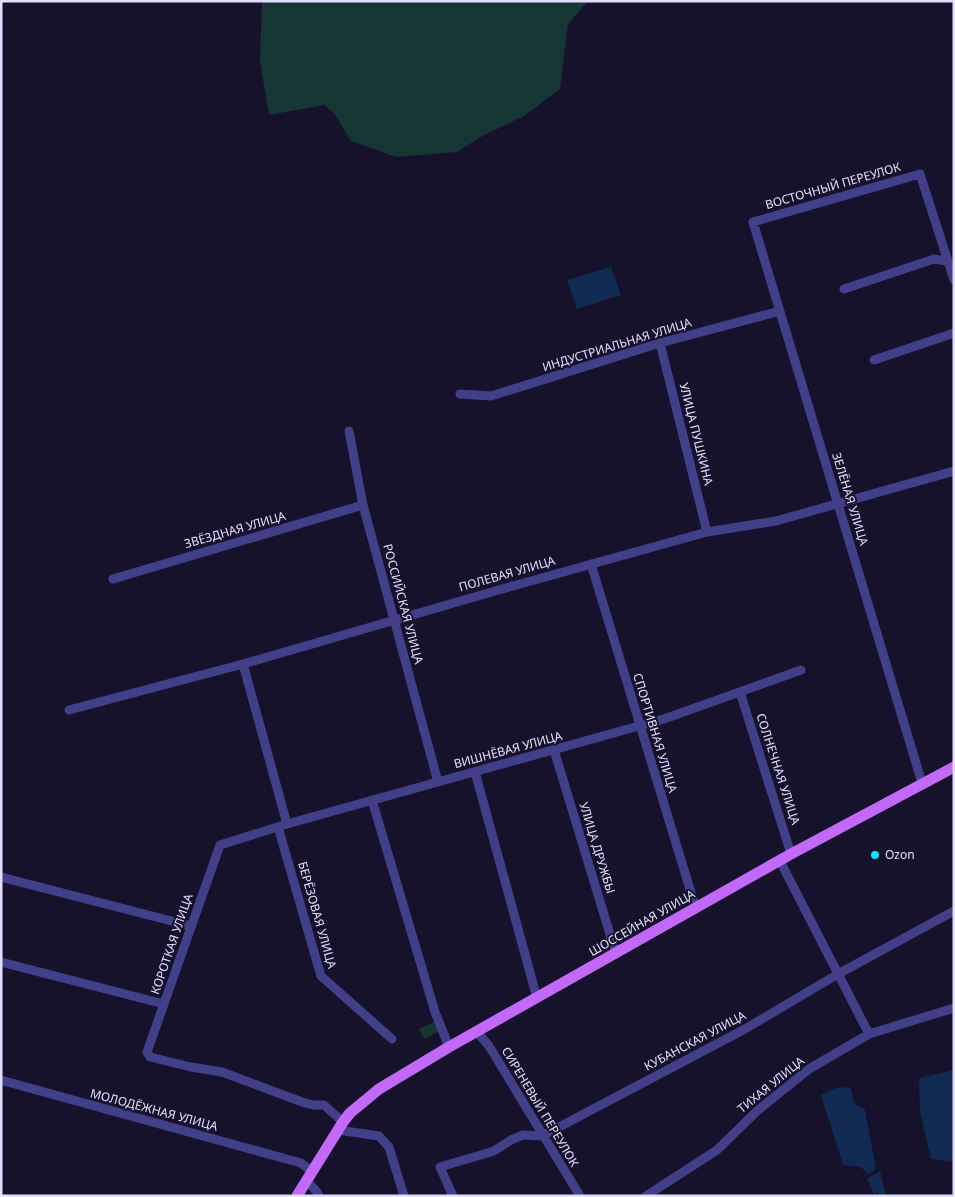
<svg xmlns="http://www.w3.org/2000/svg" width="955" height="1197" font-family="'Noto Sans',sans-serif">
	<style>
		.green { fill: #163634 }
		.water { fill: #112a51 }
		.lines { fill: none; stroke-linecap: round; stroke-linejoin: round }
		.minor { stroke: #423f89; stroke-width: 9 }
		.major { stroke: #c369fa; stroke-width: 11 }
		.poi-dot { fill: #11e1f7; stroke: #17122c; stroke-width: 2 }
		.labels { text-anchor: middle; stroke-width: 4; stroke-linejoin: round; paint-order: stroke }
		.street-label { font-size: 12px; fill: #e2defe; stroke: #17122c }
		.poi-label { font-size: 12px; fill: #e2defe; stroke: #17122c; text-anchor: start }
	</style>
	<rect width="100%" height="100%" fill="#17122c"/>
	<path class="green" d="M262,1H588L568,24L560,89L524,116L484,135L457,152L396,157L351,141L334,113L324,105L269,115L260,62Z
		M434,1022L439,1031L424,1039L419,1029Z"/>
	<path class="water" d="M611,267L621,295L577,309L567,280Z
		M954,1070V1162L931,1159L920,1111L919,1078Z
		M850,1087L855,1104L865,1110L876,1169L868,1174L861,1167L843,1165L821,1095L836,1088Z
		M880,1171L886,1196H879L878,1192L874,1194L867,1179Z"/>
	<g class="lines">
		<path class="minor" d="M844,289L934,259L947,261
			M660,343L707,532
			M874,360L954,333
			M460,394L491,396L660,343L780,311
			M349,431L363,505L438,782
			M591,564L696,909
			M113,579L363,505
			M243,664L287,824
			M740,692L791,854
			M69,710L243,664L495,591L707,532L776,521L954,471
			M554,750L616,954
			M475,772L537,998
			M922,783L753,222L920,174L954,280
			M372,800L435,1012L449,1047
			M278,827L321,976L392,1039
			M780,861L869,1034
			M1,877L191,926
			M1,962L164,1004
			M477,1032L489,1046L580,1196
			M1,1080L301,1163L311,1171
			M343,1122L324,1105H313L302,1102L222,1072L191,1067L150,1057L147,1052L220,845L287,824L664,719L801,670
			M338,1130L379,1136L389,1147L404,1196
			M307,1181L317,1192L319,1196
			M453,1196L440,1167L494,1151L511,1140L523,1135L542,1136L745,1029L838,974L954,911
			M646,1196L717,1150L757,1111L809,1069L869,1034L954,1008"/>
		<path class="major" d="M297,1196L343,1122L350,1113L379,1089L449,1047L791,854L954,767"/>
	</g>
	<circle class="poi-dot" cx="875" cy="855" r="5"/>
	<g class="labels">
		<g class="street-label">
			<text transform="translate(833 186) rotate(-16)" y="4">ВОСТОЧНЫЙ ПЕРЕУЛОК</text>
			<text transform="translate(617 345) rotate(-17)" y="4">ИНДУСТРИАЛЬНАЯ УЛИЦА</text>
			<text transform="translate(696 434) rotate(76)" y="4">УЛИЦА ПУШКИНА</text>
			<text transform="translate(850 499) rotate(73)" y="4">ЗЕЛЁНАЯ УЛИЦА</text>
			<text transform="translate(235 530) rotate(-16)" y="4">ЗВЁЗДНАЯ УЛИЦА</text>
			<text transform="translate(507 574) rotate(-16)" y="4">ПОЛЕВАЯ УЛИЦА</text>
			<text transform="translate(403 604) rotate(75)" y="4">РОССИЙСКАЯ УЛИЦА</text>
			<text transform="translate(655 733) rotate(73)" y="4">СПОРТИВНАЯ УЛИЦА</text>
			<text transform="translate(508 750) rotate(-15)" y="4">ВИШНЁВАЯ УЛИЦА</text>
			<text transform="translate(778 769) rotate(72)" y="4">СОЛНЕЧНАЯ УЛИЦА</text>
			<text transform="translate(597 848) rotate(73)" y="4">УЛИЦА ДРУЖБЫ</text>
			<text transform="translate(317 915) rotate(74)" y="4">БЕРЁЗОВАЯ УЛИЦА</text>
			<text transform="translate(642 923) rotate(-30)" y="4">ШОССЕЙНАЯ УЛИЦА</text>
			<text transform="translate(172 944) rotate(-71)" y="4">КОРОТКАЯ УЛИЦА</text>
			<text transform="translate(695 1041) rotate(-28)" y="4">КУБАНСКАЯ УЛИЦА</text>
			<text transform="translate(771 1085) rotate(-39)" y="4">ТИХАЯ УЛИЦА</text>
			<text transform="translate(540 1107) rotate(59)" y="4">СИРЕНЕВЫЙ ПЕРЕУЛОК</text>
			<text transform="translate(154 1110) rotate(15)" y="4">МОЛОДЁЖНАЯ УЛИЦА</text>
		</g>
		<g class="poi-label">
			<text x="885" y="859">Ozon</text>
		</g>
	</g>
	<rect width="955" height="1197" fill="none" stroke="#e2defe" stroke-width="5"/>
</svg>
